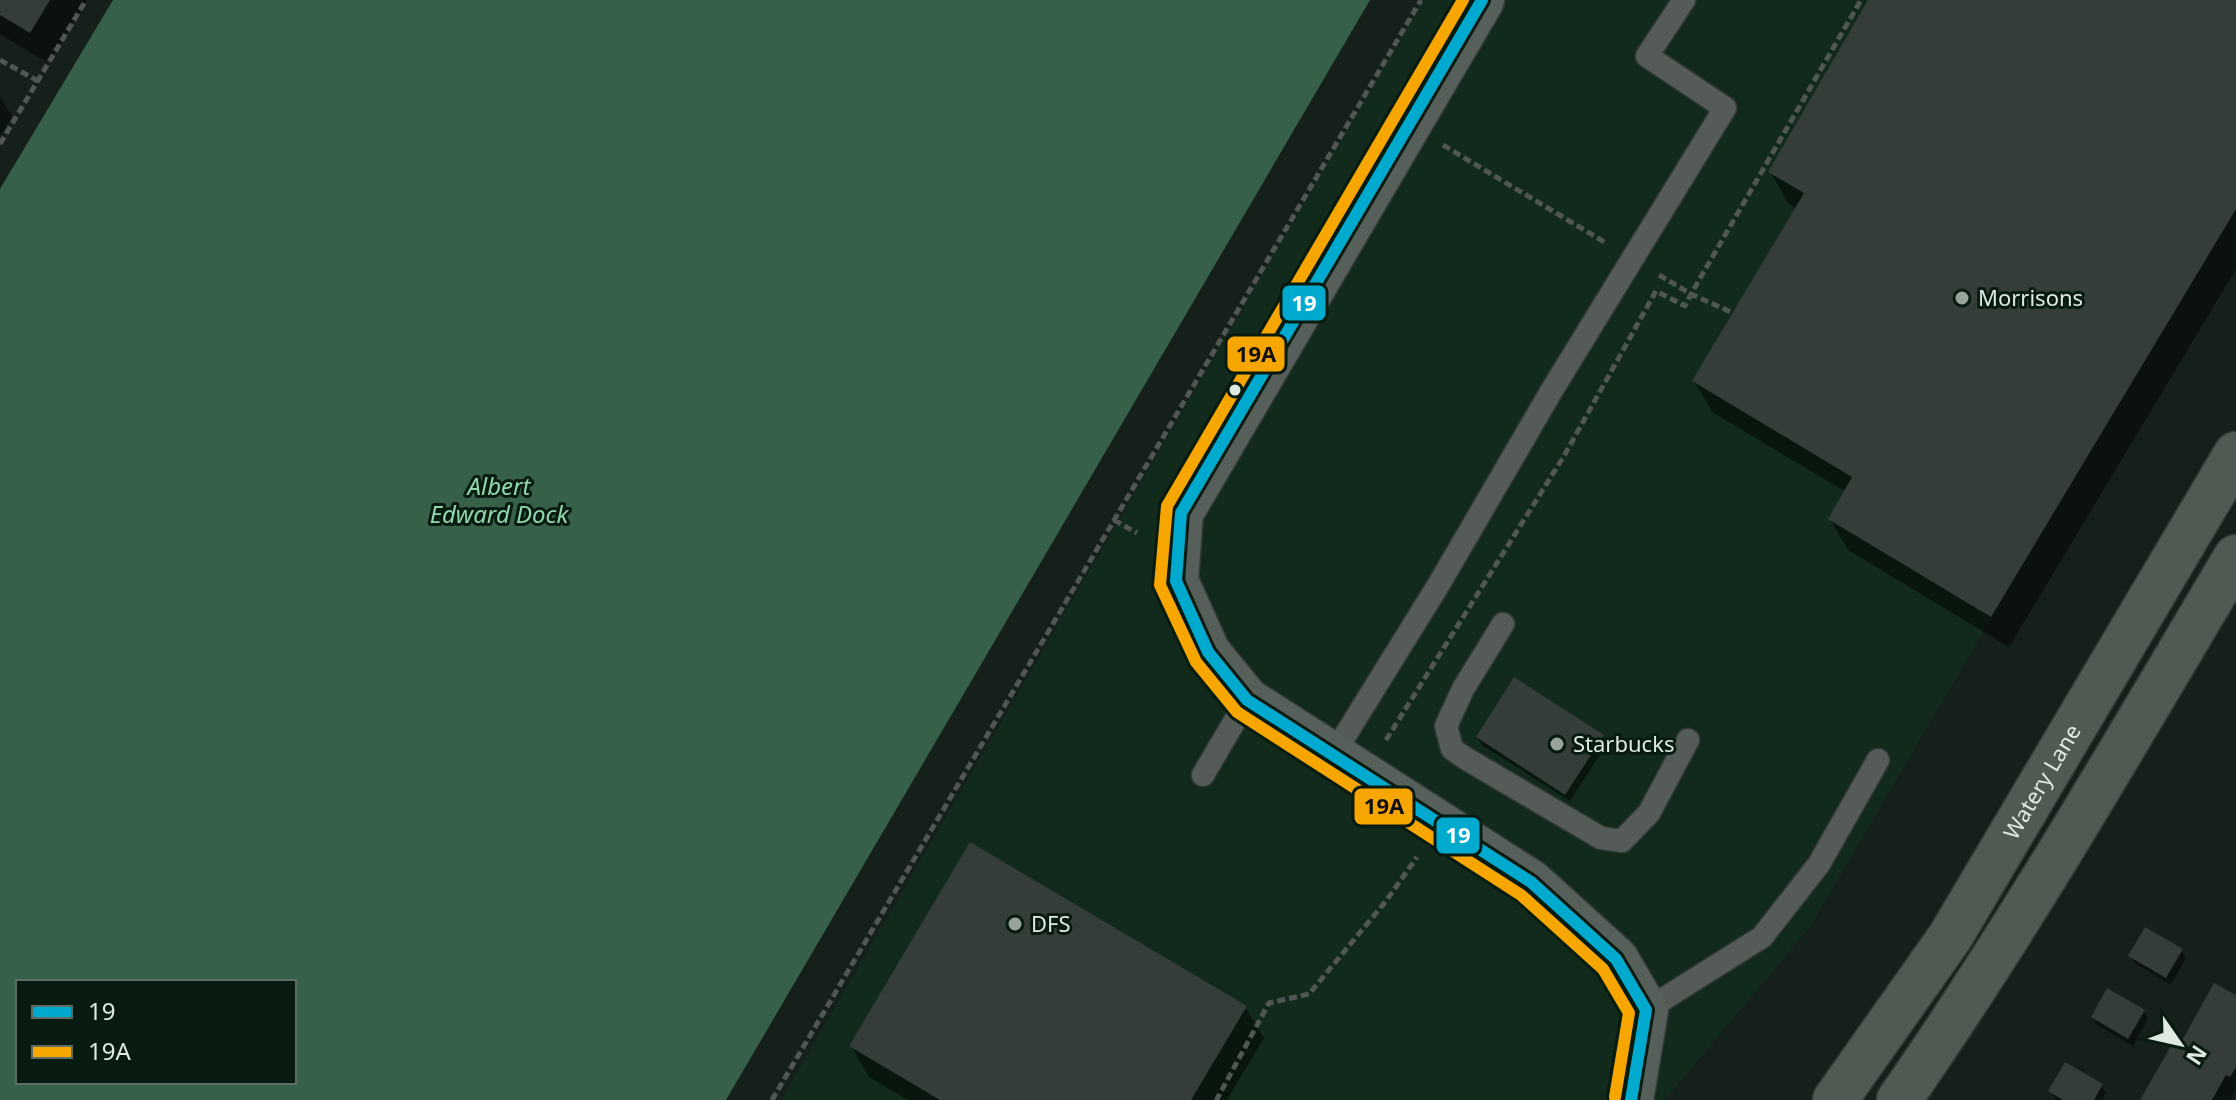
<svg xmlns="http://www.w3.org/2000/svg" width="2236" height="1100" font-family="'Noto Sans',sans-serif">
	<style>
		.built { fill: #112a1c }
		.water { fill: #366048; fill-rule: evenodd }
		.shadow { fill: #0007 }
		.building { fill: #353d38 }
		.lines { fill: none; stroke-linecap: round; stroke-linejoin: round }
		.lane-casing { stroke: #333b36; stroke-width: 25 }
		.secondary-casing { stroke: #333b36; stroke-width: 47 }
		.highway-casing { stroke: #333b36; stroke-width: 47 }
		.path { stroke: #505752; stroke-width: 5; stroke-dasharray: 8 4; stroke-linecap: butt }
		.lane { stroke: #555c57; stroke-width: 22 }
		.secondary { stroke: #565f59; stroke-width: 44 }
		.highway { stroke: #505a53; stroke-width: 44 }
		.bus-1-casing { stroke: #081b10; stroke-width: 18 }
		.bus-2-casing { stroke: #081b10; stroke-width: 18 }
		.bus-1 { stroke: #00a9ce; stroke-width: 12 }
		.bus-2 { stroke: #f7a600; stroke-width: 12 }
		.poi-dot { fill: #97a39b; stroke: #081b10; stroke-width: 3 }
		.bus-dot { fill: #dde9e1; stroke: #081b10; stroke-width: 3 }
		.labels { text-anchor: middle; stroke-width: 6; stroke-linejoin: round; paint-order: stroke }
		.poi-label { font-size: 22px; fill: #dde9e1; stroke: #081b10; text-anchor: start }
		.street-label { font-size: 22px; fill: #dde9e1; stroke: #081b10 }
		.water-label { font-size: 24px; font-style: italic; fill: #90d8ac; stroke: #081b10 }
		.line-badge { stroke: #081b10; stroke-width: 3 }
		.badge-label { font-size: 22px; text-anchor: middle; font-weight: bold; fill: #fff }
		.pale-badge-label { font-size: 22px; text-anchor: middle; font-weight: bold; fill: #111 }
	</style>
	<rect width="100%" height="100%" fill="#16201a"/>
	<path class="built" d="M1422,0H2236V202L1810,927L1665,1100H781Z"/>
	<path class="water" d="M113,0H1370L726,1100H0V189ZM18,982H294V1082H18Z"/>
	<path class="shadow" d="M0,0H87L48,63L0,34Z
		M1870,0H2236V269L2009,647L1848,550L1830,519L1846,492L1712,412L1694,381L1797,209L1788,203L1770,172Z
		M0,96L12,117L0,136Z
		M1602,737L1607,744L1570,801L1482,745L1478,738Z
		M2181,950L2186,958L2171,985L2135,963L2130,956Z
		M2236,998V1091L2231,1100H2142L2179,1051Z
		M1245,1007L1264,1038L1227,1100H908L869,1077L851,1046Z
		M2144,1012L2148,1019L2133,1046L2097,1025L2093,1017Z
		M2101,1086L2106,1093L2102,1100H2057L2050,1091Z"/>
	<path class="building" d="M0,0H50L30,33L0,15Z
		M1868,0H2236V209L1991,617L1828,519L1852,477L1692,381L1804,193L1768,172Z
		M1514,677L1604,735L1565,795L1476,737Z
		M970,842L1247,1006L1191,1100H940L849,1046Z
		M2145,927L2183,949L2166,978L2128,956Z
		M2214,983L2236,995V1067L2230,1077L2226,1075L2212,1100H2140L2172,1044L2178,1048Z
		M2107,988L2145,1010L2128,1039L2091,1017Z
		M2065,1062L2103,1084L2094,1100H2063L2048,1091Z"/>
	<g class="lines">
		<defs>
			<path id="lane" d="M1503,624L1463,689L1446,726L1452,749L1465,758L1601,838L1622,841L1649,813L1688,740
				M1333,755L1439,584L1552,390L1725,108L1647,56L1684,0
				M1203,775L1247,700
				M1646,1010L1762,937L1819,864L1878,760"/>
			<path id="secondary" d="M1482,0L1181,513L1176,581L1208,652L1247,700L1531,882L1616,959L1646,1010L1631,1100"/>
			<g id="highway">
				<path id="s1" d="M1835,1100L1950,937L2236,454"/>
				<path d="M1899,1100C2021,925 2127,740 2236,557"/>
			</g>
		</defs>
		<use href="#lane" class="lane-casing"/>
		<use href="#secondary" class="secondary-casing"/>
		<use href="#highway" class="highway-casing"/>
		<path class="path" d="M0,60L38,81
			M0,144L86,0
			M1443,145L1606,243
			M1659,275L1691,294L1733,313
			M1114,520L1137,533
			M1386,740L1564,456L1656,291L1685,306L1691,294L1861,0
			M772,1100L1421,0
			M1219,1100L1217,1099L1269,1003L1309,994L1386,901L1417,857"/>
		<use href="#lane" class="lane"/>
		<use href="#secondary" class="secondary"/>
		<use href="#highway" class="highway"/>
		<defs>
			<path id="bus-1" d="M1482,0L1181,513L1176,581L1208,652L1247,700L1531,882L1616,959L1646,1010L1631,1100"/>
			<path id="bus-2" d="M1463,0L1167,506L1160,585L1196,662L1237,712L1521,895L1603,969L1629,1013L1615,1097"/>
		</defs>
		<use href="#bus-1" class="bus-1-casing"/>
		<use href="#bus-2" class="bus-2-casing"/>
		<use href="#bus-1" class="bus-1"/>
		<use href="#bus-2" class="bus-2"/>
	</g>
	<g class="poi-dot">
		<circle cx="1962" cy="298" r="8"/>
		<circle cx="1557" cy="744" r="8"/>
		<circle cx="1015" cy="924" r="8"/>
	</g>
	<circle class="bus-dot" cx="1235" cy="390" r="7"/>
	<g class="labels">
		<g class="poi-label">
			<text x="1978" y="306">Morrisons</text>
			<text x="1573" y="752">Starbucks</text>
			<text x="1031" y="932">DFS</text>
		</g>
		<g class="street-label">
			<text dy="8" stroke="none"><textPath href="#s1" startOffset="380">Watery Lane</textPath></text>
		</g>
		<g class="water-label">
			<text x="499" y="495">Albert<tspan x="499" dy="28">Edward Dock</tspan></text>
		</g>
	</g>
	<g class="line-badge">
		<rect x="1281" y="284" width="46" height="38" rx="8" fill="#00a9ce"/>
		<rect x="1226" y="335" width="60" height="38" rx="8" fill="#f7a600"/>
		<rect x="1353" y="787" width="61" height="39" rx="8" fill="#f7a600"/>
		<rect x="1435" y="816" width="46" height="39" rx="8" fill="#00a9ce"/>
	</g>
	<g class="badge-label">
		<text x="1304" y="311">19</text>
		<text x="1458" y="843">19</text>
	</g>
	<g class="pale-badge-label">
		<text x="1256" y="362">19A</text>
		<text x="1384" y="814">19A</text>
	</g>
	<rect x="16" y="980" width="280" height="104" fill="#081b10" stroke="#5d6d64" stroke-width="2"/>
	<rect x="32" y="1006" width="40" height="12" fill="#00a9ce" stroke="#5d6d64" stroke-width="2"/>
	<text x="88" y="1020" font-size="24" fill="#dde9e1">19</text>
	<rect x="32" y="1046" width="40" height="12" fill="#f7a600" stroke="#5d6d64" stroke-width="2"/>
	<text x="88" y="1060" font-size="24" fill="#dde9e1">19A</text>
	<g transform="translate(2180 1044) rotate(124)" stroke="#081b10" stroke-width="6" paint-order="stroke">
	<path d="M0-6L14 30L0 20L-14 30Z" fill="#dde9e1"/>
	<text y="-12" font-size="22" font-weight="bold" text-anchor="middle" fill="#dde9e1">N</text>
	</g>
</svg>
